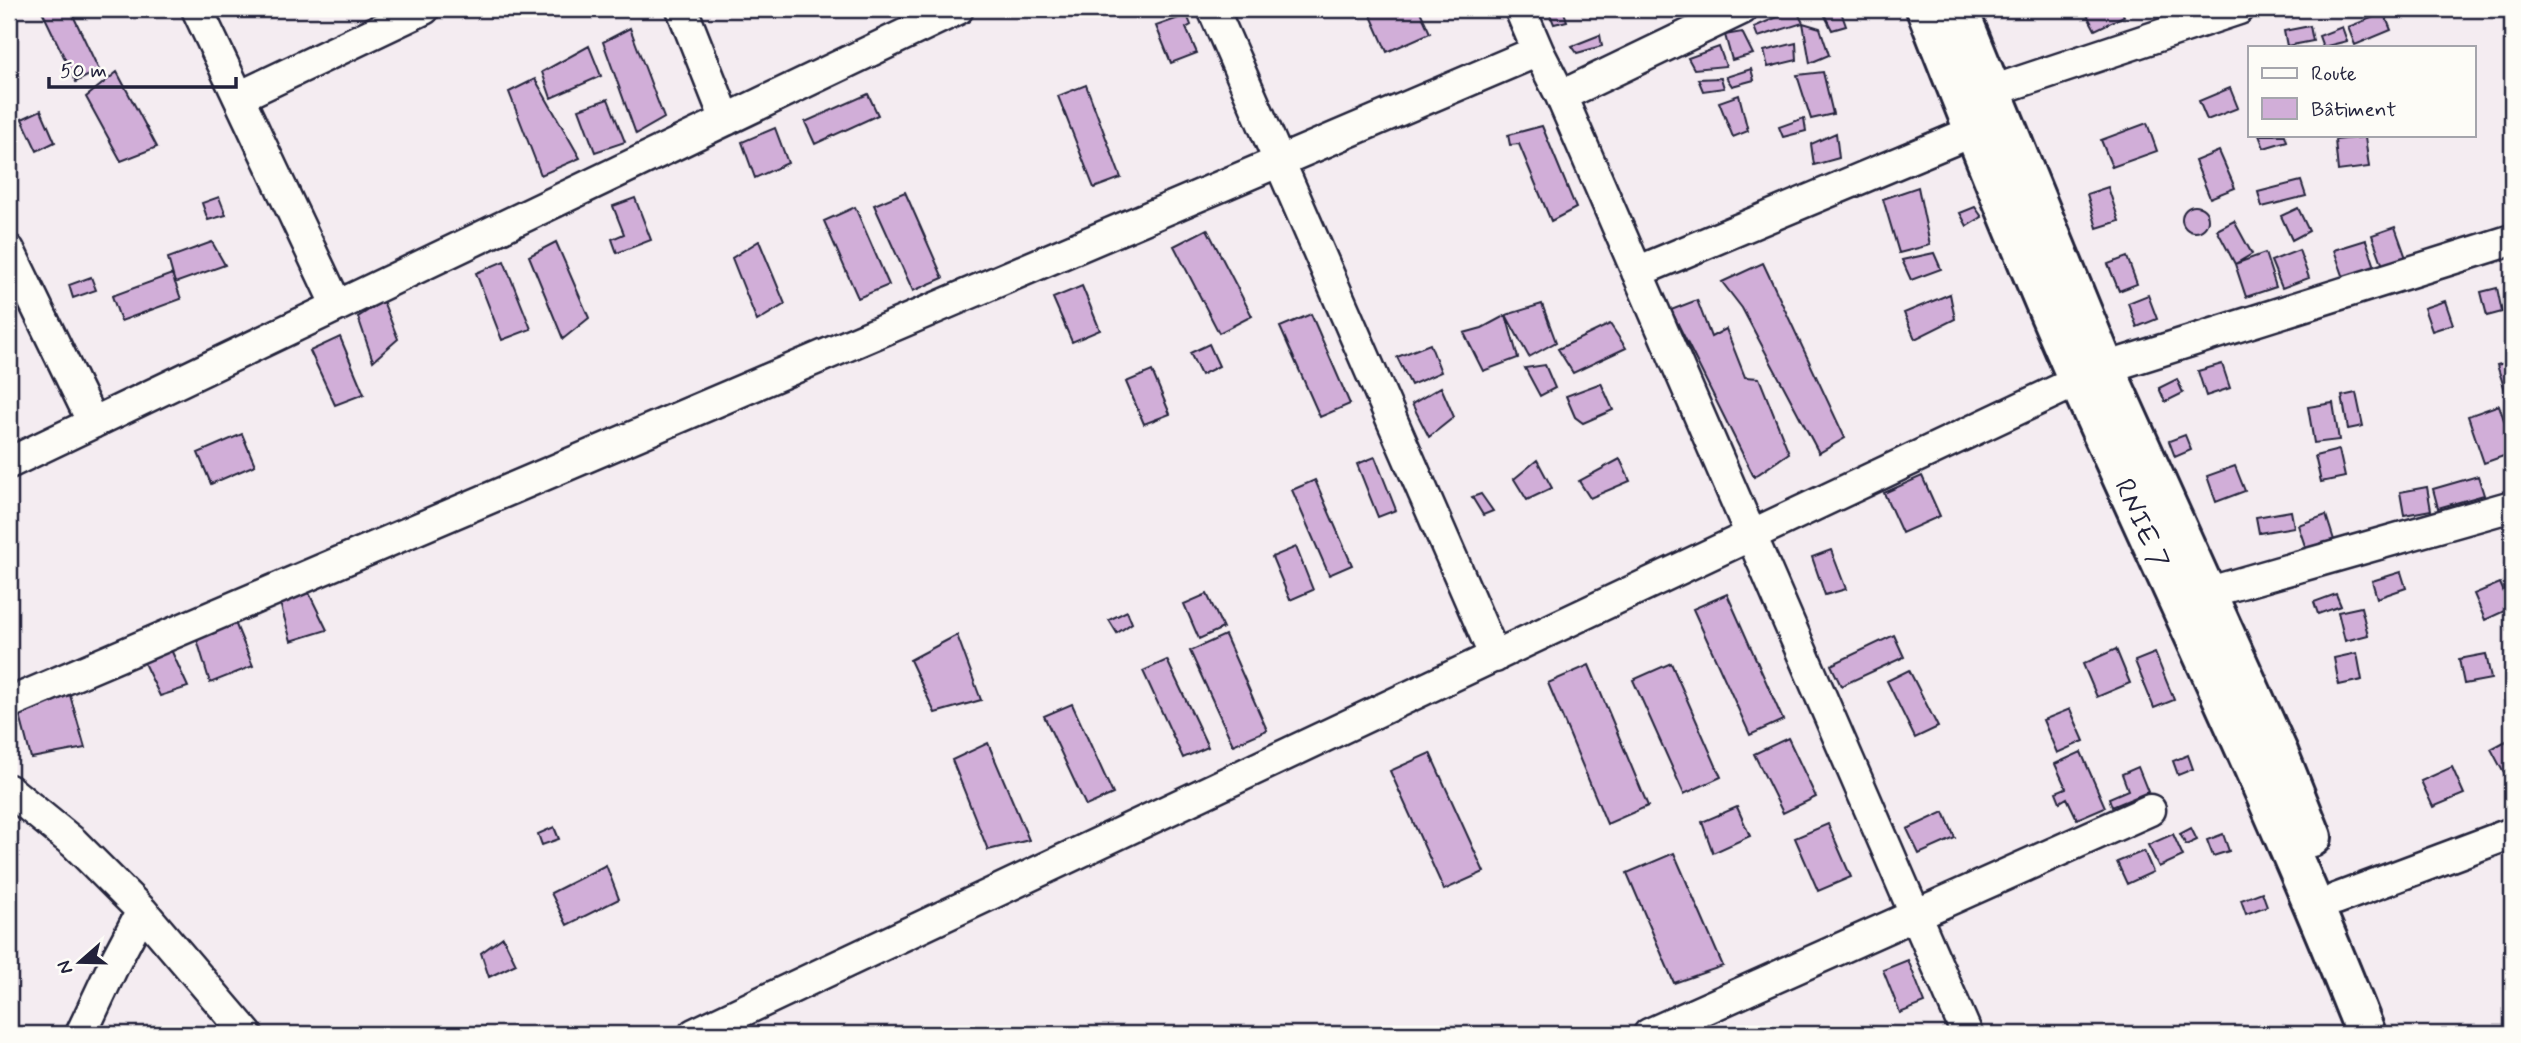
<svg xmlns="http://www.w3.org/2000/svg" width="2521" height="1043" font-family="Mynerve,sans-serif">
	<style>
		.building { fill: #d1aed8; stroke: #22223b; stroke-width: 2 }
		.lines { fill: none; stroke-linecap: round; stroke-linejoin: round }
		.street-casing { stroke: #22223b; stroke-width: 35 }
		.primary-casing { stroke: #22223b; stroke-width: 44 }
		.street { stroke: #fdfcf7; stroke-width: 30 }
		.primary { stroke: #fdfcf7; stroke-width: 38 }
		.labels { text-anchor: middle; stroke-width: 5; stroke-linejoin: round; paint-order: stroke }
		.street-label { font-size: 28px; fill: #22223b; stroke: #fdfcf7 }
	</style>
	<rect width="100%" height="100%" fill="#f4ecf1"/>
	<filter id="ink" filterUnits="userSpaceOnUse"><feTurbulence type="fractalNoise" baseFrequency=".0143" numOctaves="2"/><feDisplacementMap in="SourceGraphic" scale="14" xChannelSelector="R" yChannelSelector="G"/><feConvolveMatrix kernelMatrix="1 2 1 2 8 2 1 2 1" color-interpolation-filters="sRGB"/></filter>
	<g filter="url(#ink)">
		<path class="building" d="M41,9H70L99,70L76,82Z
			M1368,9H1419L1430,33L1387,52Z
			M1548,9H1563L1567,21L1554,24Z
			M1796,9L1803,23L1758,37L1754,27Z
			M1828,9H1840L1846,26L1832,30L1823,12Z
			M2084,9H2121L2124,16L2095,30Z
			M2384,13L2391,30L2355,45L2348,27Z
			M1187,15L1191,25L1186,28L1197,53L1171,63L1156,26Z
			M1803,23L1820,28L1829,55L1810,63Z
			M2310,26L2313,41L2287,46L2284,31Z
			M2342,27L2347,41L2323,47L2319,36Z
			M630,28L664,118L636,134L603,42Z
			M1742,32L1753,54L1732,60L1725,35Z
			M1600,35L1602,46L1577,53L1572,46Z
			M1796,43L1797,60L1768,67L1764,51Z
			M589,46L601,76L551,98L542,72Z
			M1719,47L1726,66L1694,69L1688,58Z
			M1751,69L1754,80L1732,86L1726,77Z
			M117,72L157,147L121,161L86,97Z
			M1823,72L1833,114L1811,119L1797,75Z
			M1721,78L1724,88L1703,91L1698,79Z
			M535,79L580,158L541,175L509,92Z
			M1086,85L1121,178L1094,188L1058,96Z
			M2230,88L2238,108L2207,120L2199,101Z
			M868,94L878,115L815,144L805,122Z
			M1739,95L1748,131L1733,137L1719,102Z
			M608,99L625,142L595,152L579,109Z
			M41,110L55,142L37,151L22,119Z
			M1804,118L1806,131L1783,137L1779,127Z
			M2147,123L2157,151L2112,167L2101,140Z
			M1542,126L1576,208L1551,221L1519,144L1510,145L1508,135Z
			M775,128L788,163L755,178L742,142Z
			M1836,133L1839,158L1814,165L1811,144Z
			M2259,135H2285L2287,141L2264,148Z
			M2365,137L2369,167L2338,171L2335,140Z
			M2219,151L2235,188L2210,198L2195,161Z
			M2301,181L2306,196L2262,207L2258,192Z
			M1918,187L1930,245L1899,253L1883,199Z
			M2108,187L2119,221L2097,228L2087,194Z
			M905,192L943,278L913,291L874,205Z
			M219,197L226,215L208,220L202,203Z
			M635,198L651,240L617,253L612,239L624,234L613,206Z
			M2182 219a13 13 0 1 1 26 0a13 13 0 1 1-26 0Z
			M855,207L889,285L858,298L824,221Z
			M1975,207L1982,217L1967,226L1960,213Z
			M2298,208L2309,231L2292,240L2281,216Z
			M2234,221L2252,254L2235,264L2217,230Z
			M2395,227L2406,258L2383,266L2372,235Z
			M1207,229L1252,316L1219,333L1174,246Z
			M2366,240L2375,267L2344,278L2334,250Z
			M759,241L785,304L757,321L732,258Z
			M212,242L225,265L175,283L168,258Z
			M556,242L589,318L563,339L529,256Z
			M2299,250L2309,278L2282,288L2271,261Z
			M1934,253L1941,269L1911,280L1902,260Z
			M2265,253L2276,287L2246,297L2235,264Z
			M2127,257L2137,284L2119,291L2108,264Z
			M504,261L531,329L502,340L476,273Z
			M1763,263L1845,438L1819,453L1742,308L1722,282Z
			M172,274L181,299L121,321L112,296Z
			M91,277L96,290L73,298L69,285Z
			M1082,286L1100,330L1072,342L1053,298Z
			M2497,288L2502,312L2487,316L2481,292Z
			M1950,294L1955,319L1915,339L1904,313Z
			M2148,295L2157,319L2137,327L2128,303Z
			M1697,300L1711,337L1726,329L1745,377L1759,378L1789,453L1754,477L1671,310Z
			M383,301L398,339L373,361L358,317Z
			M2445,301L2453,324L2432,331L2424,308Z
			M1542,304L1556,342L1529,357L1506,315Z
			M1311,314L1350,404L1320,417L1280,327Z
			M1506,315L1518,358L1483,371L1464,333L1482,328Z
			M1610,324L1626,348L1573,373L1558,349Z
			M340,337L364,394L335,405L310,351Z
			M1209,344L1219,366L1201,375L1190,353Z
			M1430,344L1441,372L1411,385L1397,357Z
			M2512,361V405L2510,406L2497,365Z
			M2222,364L2230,388L2206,396L2198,371Z
			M1545,365L1555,388L1540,396L1525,368Z
			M1152,371L1170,414L1144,424L1126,382Z
			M2177,379L2183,393L2165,402L2159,388Z
			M1601,383L1613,410L1583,423L1575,417L1566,396Z
			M1441,387L1454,417L1429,437L1412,404Z
			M2356,393L2363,426L2348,429L2342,396Z
			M2333,403L2339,440L2314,443L2308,407Z
			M2499,405L2512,444V453L2484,463L2468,416Z
			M242,434L255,465L211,484L198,453Z
			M2185,435L2191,450L2175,457L2169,441Z
			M2339,450L2345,477L2321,482L2315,456Z
			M1375,457L1396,510L1378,517L1357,464Z
			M1620,459L1630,481L1590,498L1579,481Z
			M1537,460L1552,488L1527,500L1514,479Z
			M2235,466L2245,491L2216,502L2207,476Z
			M1922,476L1940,516L1902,533L1884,493Z
			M2478,476L2484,495L2438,508L2433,489Z
			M1315,480L1352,565L1329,575L1292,490Z
			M2427,487L2431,510L2404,515L2400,492Z
			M1481,494L1493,511L1483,515L1472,497Z
			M2291,511L2294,527L2259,533L2256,517Z
			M2326,515L2334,540L2306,549L2298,525Z
			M1296,547L1313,590L1290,600L1272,557Z
			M1831,550L1846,589L1825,595L1812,557Z
			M2401,572L2406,588L2377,598L2372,581Z
			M2500,583L2511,608L2485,620L2474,594Z
			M308,591L327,630L291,641L280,603Z
			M1207,594L1223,628L1199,639L1184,604Z
			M1727,594L1783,720L1750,735L1693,609Z
			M2336,594L2341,606L2318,614L2314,602Z
			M2361,607L2368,635L2345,641L2338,612Z
			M1127,611L1132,623L1117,633L1109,620Z
			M234,620L253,666L210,683L196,636Z
			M957,635L981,700L935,713L910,660Z
			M1225,635L1267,730L1233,745L1190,651Z
			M1894,635L1904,657L1841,686L1831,665Z
			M168,643L188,687L160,696L141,657Z
			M2116,649L2130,683L2097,697L2083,664Z
			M2155,653L2174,700L2154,708L2135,661Z
			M2357,653L2362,680L2339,685L2334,658Z
			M2486,654L2491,679L2464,684L2459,659Z
			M1167,660L1208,747L1183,758L1143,671Z
			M1671,663L1721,777L1684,794L1633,680Z
			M1589,665L1648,806L1607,824L1548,683Z
			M1909,670L1938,727L1915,738L1887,681Z
			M70,695L85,748L31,758L18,708Z
			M1072,704L1113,794L1086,806L1044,716Z
			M2070,709L2084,741L2057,753L2043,720Z
			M1788,738L1816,797L1783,813L1754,754Z
			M2506,741L2512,754V779L2508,781L2491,749Z
			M988,743L1029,840L988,850L952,760Z
			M2081,752L2105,807L2077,819L2067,798L2060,802L2056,792L2066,788L2055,764Z
			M1430,753L1484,872L1444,890L1390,771Z
			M2188,755L2193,769L2178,775L2173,761Z
			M2138,767L2148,792L2112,807L2109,798L2128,790L2122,774Z
			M2452,767L2464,794L2433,807L2421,781Z
			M1737,807L1750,836L1713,853L1702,822Z
			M1944,812L1955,838L1919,854L1907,829Z
			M1828,824L1851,877L1818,891L1795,838Z
			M554,827L559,839L542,845L538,834Z
			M2191,828L2197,840L2186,845L2180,834Z
			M2173,834L2183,856L2159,867L2148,845Z
			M2223,834L2229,851L2213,856L2207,840Z
			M2144,851L2153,872L2127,884L2117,862Z
			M1674,853L1723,966L1674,983L1627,873Z
			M606,865L619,899L567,925L551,893Z
			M2262,892L2267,906L2246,914L2241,900Z
			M503,937L516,964L489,977L481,953Z
			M1908,960L1925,1003L1900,1013L1883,970Z"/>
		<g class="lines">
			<defs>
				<path id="street" d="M197,9L337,306
					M682,9L726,120
					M1213,9L1495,657
					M1520,9L1538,51L1561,96L1967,1034
					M1992,91L2239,9
					M1561,96L1742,9
					M239,97L424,9
					M9,250L93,423
					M1637,272L1974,131
					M9,463L958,9
					M2206,593L2512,506
					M9,703L1538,51
					M9,790L74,843L142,911L247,1034
					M2336,899L2512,833
					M81,1034L114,964L142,911
					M694,1034L2105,368L2512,240
					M1649,1034L2150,810"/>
				<path id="primary" d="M1926,9C1975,134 2025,260 2079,382C2176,599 2279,813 2366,1034
					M1958,9L2105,368L2278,752L2312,837"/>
			</defs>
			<use href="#street" class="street-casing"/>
			<use href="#primary" class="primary-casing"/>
			<use href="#street" class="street"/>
			<use href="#primary" class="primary"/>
		</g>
	</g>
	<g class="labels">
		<g class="street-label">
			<text transform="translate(2143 523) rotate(66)" y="10">RNIE 7</text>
		</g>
	</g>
	<rect width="2521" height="1043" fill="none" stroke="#fdfcf7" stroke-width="35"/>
	<rect x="18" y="18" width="2486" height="1008" fill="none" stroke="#22223b" stroke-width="2.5" filter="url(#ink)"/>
	<rect x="2248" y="46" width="228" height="91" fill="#fdfcf7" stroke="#a5a5ac" stroke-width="2"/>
	<rect x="2262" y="68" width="35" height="10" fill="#fdfcf7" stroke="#a5a5ac" stroke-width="2"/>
	<text x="2311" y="80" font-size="21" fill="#22223b">Route</text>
	<rect x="2262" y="98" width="35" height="21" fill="#d1aed8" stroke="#a5a5ac" stroke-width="2"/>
	<text x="2311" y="116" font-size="21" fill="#22223b">Bâtiment</text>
	<g transform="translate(80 962) rotate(250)" stroke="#fdfcf7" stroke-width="5" paint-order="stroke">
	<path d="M0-5L12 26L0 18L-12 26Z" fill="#22223b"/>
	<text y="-10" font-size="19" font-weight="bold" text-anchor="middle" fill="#22223b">N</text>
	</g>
	<path d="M49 77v10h187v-10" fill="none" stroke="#22223b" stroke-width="3.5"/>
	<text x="60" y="77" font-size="21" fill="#22223b" stroke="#fdfcf7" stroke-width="5" paint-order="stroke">50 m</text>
</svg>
